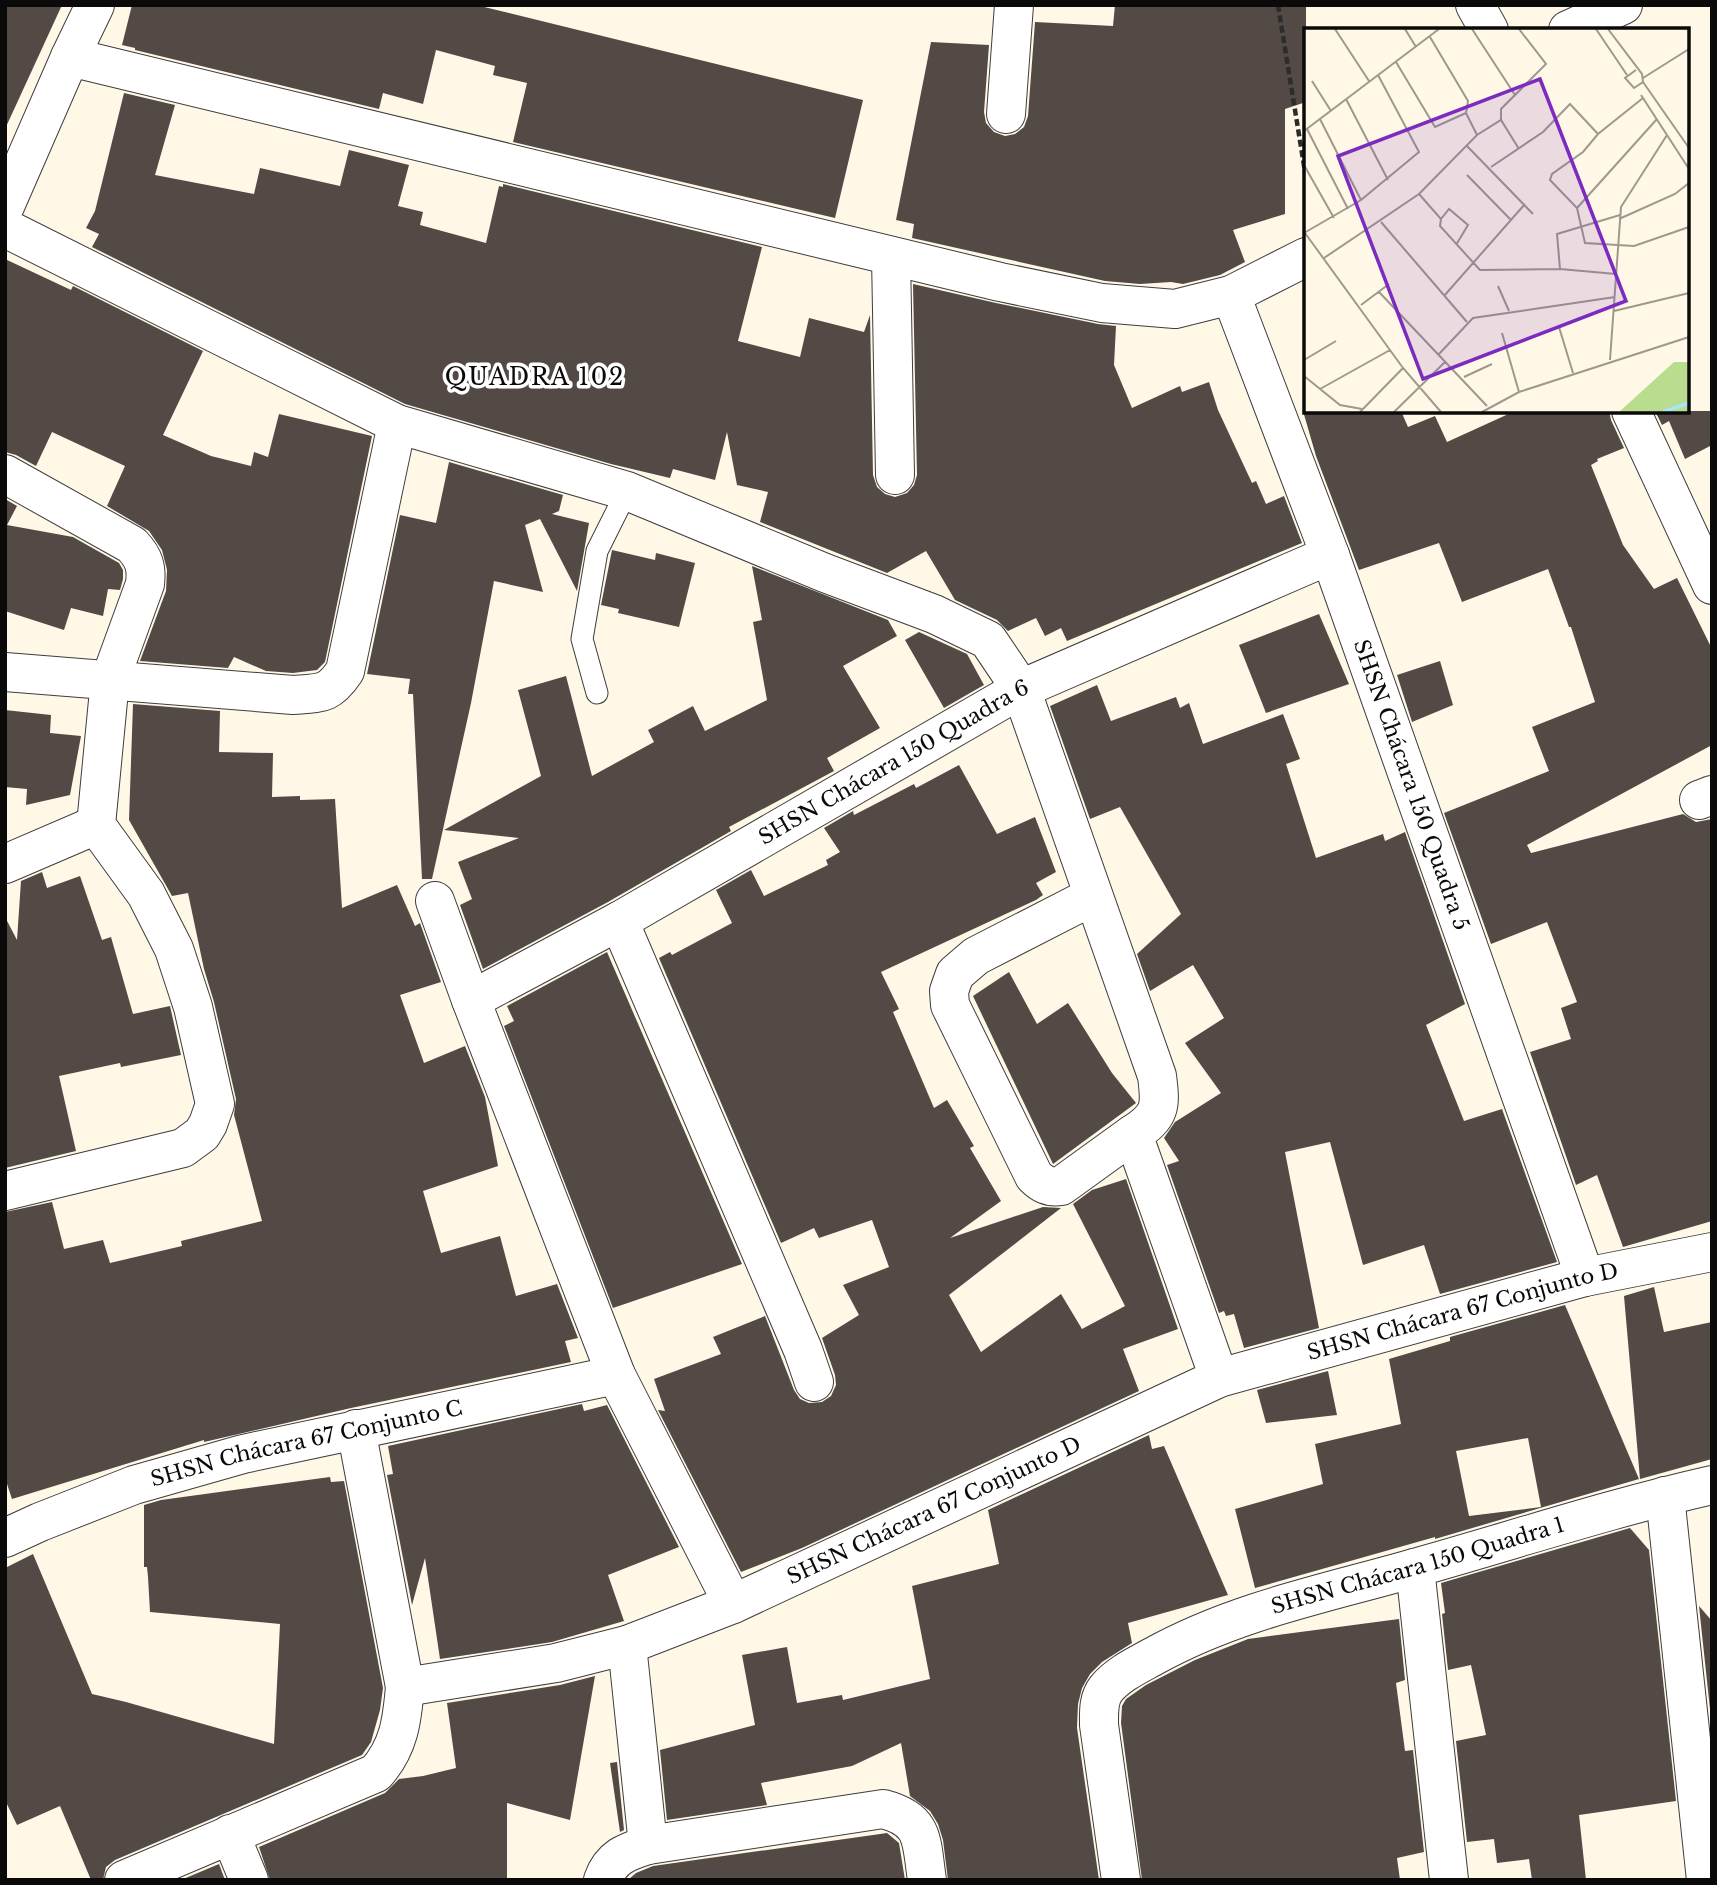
<svg xmlns="http://www.w3.org/2000/svg" width="1717" height="1885" font-family="'Libre Baskerville',serif">
	<style>
		.building { fill: #534a46; fill-rule: evenodd }
		.lines { fill: none; stroke-linecap: round; stroke-linejoin: round }
		.service-casing { stroke: #3d3d3d; stroke-width: 23 }
		.minor-casing { stroke: #3d3d3d; stroke-width: 40 }
		.path { stroke: #2c2c2c; stroke-width: 4.5; stroke-dasharray: 7 3.5; stroke-linecap: butt }
		.service { stroke: #fff; stroke-width: 21 }
		.minor { stroke: #fff; stroke-width: 38 }
		.labels { text-anchor: middle; stroke-width: 7; stroke-linejoin: round; paint-order: stroke }
		.street-label { font-size: 21px; fill: #0a0a0a; stroke: #fff }
		.neighbourhood-label { font-size: 23px; letter-spacing: 2px; fill: #0a0a0a; stroke: #fff }
		.inset-river { fill: none; stroke: #a8e5fa; stroke-width: 3.5 }
		.inset-road { fill: none; stroke: #9d998f; stroke-width: 2 }
		.view { fill: #7b2cbf; fill-opacity: 0.15; stroke: #7b2cbf; stroke-width: 3.5 }
		.inset-edge { fill: none; stroke: #0a0a0a; stroke-width: 3.5 }
	</style>
	<rect width="100%" height="100%" fill="#fff8e7"/>
	<path class="building" d="M5,5H62L5,129Z
		M132,5H476L863,100L835,218L513,142L527,83L493,75L495,66L436,50L423,104L383,93L379,109L135,50V48L122,45Z
		M1115,5H1306V102L1285,109V214L1233,230L1245,262L1220,275L1183,284L1171,282L1140,284L1105,281L912,238L914,224L896,220L931,42L989,45L984,112L986,123L994,132L1005,136L1015,134L1024,127L1028,116L1035,22L1113,26Z
		M124,93L175,105L155,175L254,194L260,168L340,186L349,150L409,165L398,206L423,212L420,225L486,243L499,186L503,187V184L762,247L738,341L800,357L809,318L864,332L870,315L873,475L877,487L885,494L895,497L907,493L914,485L917,475L913,284L996,303L1098,324L1116,326L1114,365L1132,408L1180,386L1182,392L1209,382L1218,410L1252,483L1256,481L1266,504L1284,496L1302,543L1067,641L1061,628L1045,636L1036,618L1008,631L997,620L955,600L926,551L887,573L760,522L768,492L737,485L727,432L715,480L673,469L670,478L611,464L405,404L92,247L99,234L86,228L95,211Z
		M5,259L71,290L73,286L203,351L163,435L211,456L251,466L254,452L268,457L279,414L372,436L325,662L317,670L293,673L266,671L234,657L228,668L140,661L166,591L167,570L162,550L149,531L107,506L125,466L52,432L36,466L16,455L5,452Z
		M1303,411H1401L1408,427L1435,416L1447,442L1515,411H1609L1611,420L1624,448L1597,459L1598,461L1591,465L1623,545L1654,589L1677,578L1712,649V745L1527,845L1531,853L1683,814L1696,822L1712,819V1221L1623,1247L1597,1175L1576,1185L1530,1052L1571,1039L1561,1008L1577,1002L1547,922L1491,944L1444,813L1549,771L1532,727L1595,702L1571,627H1569L1548,569L1462,602L1439,543L1359,570L1316,456Z
		M1655,411H1712V445L1685,459L1669,421L1662,425Z
		M449,462L563,495L559,511L552,514L589,523L577,591L540,519L525,525L543,592L494,581L471,703L432,879H422L413,694H408L410,679L367,674L400,515L436,523Z
		M5,499L17,506L7,525L73,537L119,563L123,570V579L120,590L108,589L103,616L71,608L64,630L5,611Z
		M612,550L655,560L656,553L695,563L679,627L618,613L619,609L601,605Z
		M752,566L888,620L897,636L843,666L880,728L827,758L834,771L729,827L731,831L608,902L483,969L460,905L472,899L458,862L519,838L444,830L541,776L518,690L566,676L592,776L654,742L648,730L693,706L705,731L767,700L753,622L762,620Z
		M1319,614L1349,684L1266,713L1239,645Z
		M919,632L967,654L984,685L944,708L905,640Z
		M1440,661L1453,705L1412,722L1397,675Z
		M1097,685L1111,721L1176,697L1180,708L1189,703L1203,744L1283,714L1300,759L1286,764L1316,858L1383,834L1385,841L1405,832L1465,1004L1426,1025L1464,1121L1502,1109L1557,1262L1440,1294L1424,1245L1363,1265L1330,1142L1285,1152L1319,1328L1244,1348L1234,1314L1226,1316L1224,1311L1219,1313L1167,1165L1179,1161L1164,1138L1175,1122L1221,1093L1185,1043L1224,1018L1193,965L1150,991L1137,954L1181,914L1120,807L1090,819L1050,706Z
		M133,704L220,711L219,752L273,753L272,797L300,796V800L335,799L342,908L397,885L415,926L420,923L441,982L400,995L424,1063L465,1046L485,1097L498,1166L423,1191L441,1253L500,1236L516,1296L557,1284L578,1338L565,1341L571,1362L351,1408L204,1442V1440L12,1499L5,1478V1212L52,1202L64,1249L103,1240L110,1263L182,1246L181,1241L262,1221L234,1115L236,1099L214,1002L204,969L188,893L172,896L129,820Z
		M5,710L51,715L50,733L81,736L70,795L26,805L27,789L5,787Z
		M959,765L997,834L1035,817L1056,872L1036,883L1043,895L1036,900L881,972L899,1009L893,1012L934,1108L947,1100L974,1146L970,1148L1001,1201L950,1238L1043,1207L1061,1208L949,1295L981,1352L1061,1294L1082,1329L1125,1306L1073,1204L1092,1190L1126,1179L1178,1329L1123,1349L1139,1391L802,1548L741,1572L658,1410L665,1411L654,1379L721,1354L713,1337L765,1316L794,1390L800,1399L809,1403L822,1402L831,1396L836,1385L835,1375L822,1338L859,1315L843,1285L889,1267L872,1220L819,1238L814,1228L781,1243L659,958L670,952L672,955L732,923L716,890L751,870L764,896L828,865L826,860L840,852L824,828L853,811L854,815L914,784L916,788Z
		M42,872L47,888L80,876L102,940L111,937L133,1014L170,1006L181,1055L121,1067L120,1063L59,1076L76,1151L5,1168V917L17,940L21,881Z
		M607,952L742,1264L613,1308L504,1026L514,1021L507,1006Z
		M1009,972L1037,1024L1068,1003L1112,1073L1136,1103L1053,1164L973,996Z
		M1654,1287L1664,1332L1712,1322V1459L1640,1479L1624,1296Z
		M1565,1305L1639,1479L1435,1539V1537L1255,1588L1235,1509L1323,1484L1315,1444L1401,1424L1389,1359L1450,1341V1337ZM1528,1438L1541,1507L1469,1516L1456,1451Z
		M1328,1371L1337,1415L1266,1423L1257,1390Z
		M582,1404L584,1411L607,1405L679,1547L608,1575L624,1621L552,1642L440,1659L425,1558L412,1605L387,1475L393,1474L388,1446Z
		M1149,1435L1152,1449L1164,1446L1228,1595L1128,1623L1132,1643L1102,1662L1090,1674L1082,1688L1078,1704L1077,1728L1099,1880H948L943,1840L938,1824L930,1811L910,1796L901,1743L852,1766L761,1783L767,1805L667,1820L660,1750L755,1725L742,1655L787,1647L797,1703L842,1695L843,1700L930,1679L912,1586L999,1564L988,1510Z
		M330,1477L331,1482L344,1481L383,1688L380,1710L371,1742L362,1755L115,1860L106,1867L103,1880H91L60,1806L17,1825L5,1800V1568L33,1554L92,1694L126,1702L274,1744L280,1624L150,1612L148,1577L147,1567H144V1505L161,1500Z
		M1630,1528L1649,1550L1676,1801L1579,1815L1586,1880H1532L1529,1859L1497,1863L1494,1839L1467,1842L1456,1741L1486,1735L1471,1665L1448,1670L1442,1614L1445,1613L1441,1583Z
		M1699,1606L1712,1621V1728Z
		M1399,1619L1405,1680L1396,1683L1405,1751L1413,1750L1424,1852L1397,1858L1400,1880H1142L1121,1723L1122,1706L1126,1699L1146,1685L1195,1660L1248,1639Z
		M595,1676L570,1820L507,1803V1880H270L259,1847L385,1793L399,1779L423,1776L456,1768L447,1703L560,1685Z
		M617,1762L624,1830L620,1832L610,1763Z
		M887,1833L899,1843L905,1880H628L636,1873L653,1866Z
		M219,1864L225,1880H181Z"/>
	<g class="lines">
		<defs>
			<path id="service" d="M597,693L582,639L597,551L627,491"/>
			<g id="minor">
				<path d="M1475,5L1489,30"/>
				<path d="M1568,30L1623,5"/>
				<path d="M70,57L1000,282L1102,303L1175,309L1231,295L1306,257"/>
				<path d="M1006,114L1014,5"/>
				<path d="M5,206L70,57L95,5"/>
				<path d="M5,228L397,424L627,491L825,573L934,614L988,640L1021,689L1157,1076C1161,1107 1161,1116 1133,1134L1219,1378"/>
				<path d="M891,256L895,475"/>
				<path id="s1" d="M1231,295L1330,555L1585,1277"/>
				<path d="M1631,411L1712,585"/>
				<path d="M5,474L132,545C144,558 147,567 145,584L110,680L96,825L146,894L174,949L193,1007L215,1104L208,1124L202,1134L183,1148L5,1191"/>
				<path d="M5,672L293,695C321,693 329,695 345,671L397,424"/>
				<path d="M1699,800L1712,795"/>
				<path d="M5,864L96,825"/>
				<path d="M1093,896L976,956L955,974L949,991L950,1005L1034,1176C1042,1184 1049,1188 1061,1186L1133,1134"/>
				<path d="M435,901L471,1000L616,1375L733,1604"/>
				<path d="M619,921L803,1350L814,1382"/>
				<path id="s2" d="M471,1000L619,921L1021,689L1330,555"/>
				<path id="s3" d="M356,1429L405,1687L556,1663L627,1645L733,1604L1219,1378L1585,1277L1712,1252"/>
				<path d="M1665,1496L1706,1880"/>
				<path id="s4" d="M5,1538L40,1522L134,1485L243,1454L616,1375"/>
				<path d="M1415,1568L1449,1880"/>
				<path d="M627,1645L648,1845"/>
				<path d="M230,1834L249,1880"/>
				<path d="M124,1880L376,1773C399,1747 402,1721 405,1687"/>
				<path d="M603,1880C611,1857 626,1852 648,1845L883,1809C926,1820 921,1842 927,1880"/>
				<path id="s5" d="M1121,1880L1099,1725C1099,1712 1098,1699 1106,1689C1118,1674 1138,1665 1154,1656C1239,1609 1333,1592 1425,1565C1520,1538 1615,1507 1712,1485"/>
			</g>
		</defs>
		<use href="#service" class="service-casing"/>
		<use href="#minor" class="minor-casing"/>
		<path class="path" d="M1278,5L1306,178"/>
		<use href="#service" class="service"/>
		<use href="#minor" class="minor"/>
	</g>
	<g class="labels">
		<g class="street-label">
			<text dy="7" stroke="none"><textPath href="#s2" startOffset="485">SHSN Chácara 150 Quadra 6</textPath></text>
			<text dy="7" stroke="none"><textPath href="#s1" startOffset="522">SHSN Chácara 150 Quadra 5</textPath></text>
			<text dy="7" stroke="none"><textPath href="#s3" startOffset="1391">SHSN Chácara 67 Conjunto D</textPath></text>
			<text dy="7" stroke="none"><textPath href="#s4" startOffset="317">SHSN Chácara 67 Conjunto C</textPath></text>
			<text dy="7" stroke="none"><textPath href="#s3" startOffset="824">SHSN Chácara 67 Conjunto D</textPath></text>
			<text dy="7" stroke="none"><textPath href="#s5" startOffset="532">SHSN Chácara 150 Quadra 1</textPath></text>
		</g>
		<g class="neighbourhood-label">
			<text x="535" y="385">QUADRA 102</text>
		</g>
	</g>
	<g transform="translate(1304 28)">
		<rect width="385" height="385" fill="#fff8e7"/>
		<path d="M370,334H385V384H315Z" fill="#badc8e"/>
		<path class="inset-river" d="M359,384L385,375"/>
		<path class="inset-road" d="M31,1L65,53M101,1L112,19M168,1L211,67M292,1L323,47M304,1L338,46L339,54L330,60L321,50L332,42M92,34L131,99L162,85L164,73L126,9M339,50L385,21M8,53L27,83M339,54L385,120M337,67L385,141M339,70L294,106L279,124L248,146L246,152L273,180L281,215L330,218L385,199M42,71L84,152M162,85L173,107M16,91L57,172M197,92V81L242,36L215,1M3,101L44,181M0,103L135,1M162,117L229,186M0,137L30,190M187,139L239,104L266,76L294,106M163,147L207,192M115,166L137,191L136,198L176,242L256,241L312,246M273,180L353,91M137,191L145,181L164,197L152,217M315,191L371,166L385,155M77,194L163,294M0,205L57,172L115,124L74,47M1,205L99,340L137,384M20,230L115,166L173,107L197,92L215,121M256,241L253,206L316,187M194,258L205,283M75,264L183,378M140,268L221,176M57,277L85,256M310,283L385,265M255,299L269,345M198,305L215,364M135,326L169,290L311,269M0,332L32,313M306,332L317,179L363,107M0,348L36,377L58,381M160,349L188,336M16,361L86,322M56,384L99,340M90,384L141,334M178,384L215,364L385,309"/>
		<path class="view" d="M236,51L322,273L119,351L34,128Z"/>
		<rect width="385" height="385" class="inset-edge"/>
	</g>
	<rect width="1717" height="1885" fill="none" stroke="#0a0a0a" stroke-width="14"/>
</svg>
